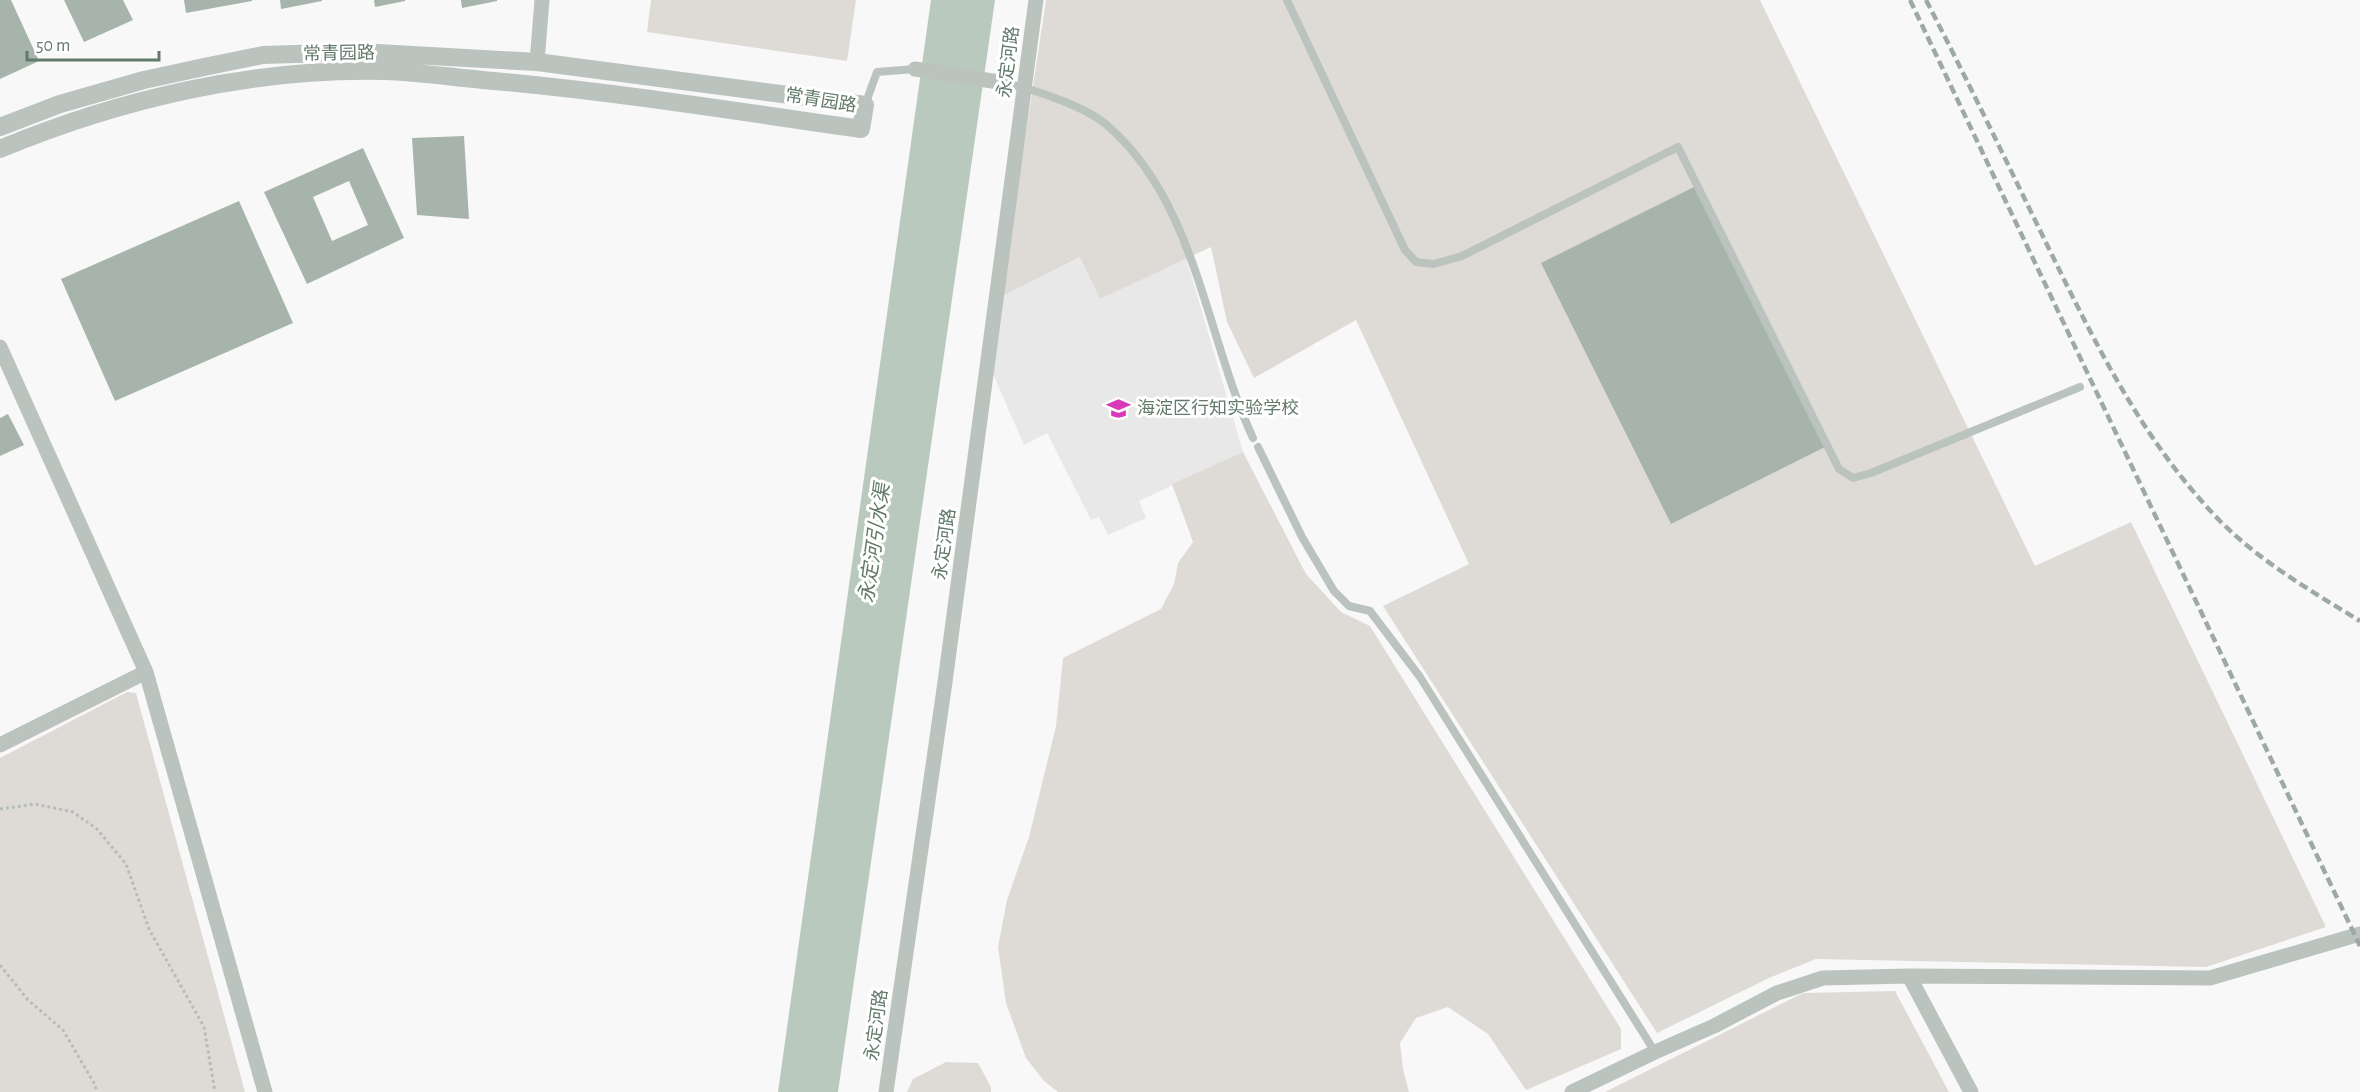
<svg xmlns="http://www.w3.org/2000/svg" width="2360" height="1092" font-family="'Alegreya Sans','Noto Sans SC',sans-serif">
	<style>
		.built { fill: #e7e8e7 }
		.green { fill: #dedbd7 }
		.water { fill: #bac9be }
		.building { fill: #a6b4ac; fill-rule: evenodd }
		.lines { fill: none; stroke-linecap: round; stroke-linejoin: round }
		.path { stroke: #b6bdb9; stroke-width: 3; stroke-dasharray: 3 3; stroke-linecap: butt }
		.service { stroke: #bac3be; stroke-width: 8 }
		.minor { stroke: #bac3be; stroke-width: 15 }
		.tertiary { stroke: #bac3be; stroke-width: 18 }
		.rail { stroke: #9daaa3; stroke-width: 4.5; stroke-dasharray: 9 4.5; stroke-linecap: butt }
		.labels { text-anchor: middle; stroke-width: 6; stroke-linejoin: round; paint-order: stroke }
		.street-label { font-size: 18px; fill: #627a6c; stroke: #fff }
		.poi-label { font-size: 18px; fill: #627a6c; stroke: #fff; text-anchor: start }
		.water-label { font-size: 20px; font-style: italic; fill: #617a67; stroke: #fff }
	</style>
	<rect width="100%" height="100%" fill="#f9f8f8"/>
	<path class="built" d="M1081,257L1100,299L1186,257L1243,452L1139,501L1146,518L1108,535L1099,517L1091,520L1047,433L1024,445L990,367L1001,297Z"/>
	<path class="green" d="M651,0H856L847,61L647,32Z
		M1046,0H1760L2035,566L2131,522L2326,927L2206,967L1816,959L1769,978L1657,1033L1383,606L1469,564L1356,320L1254,378L1227,322L1211,247L1100,299L1080,257L1001,297Z
		M1243,452L1306,574L1341,612L1370,626L1621,1029V1049L1526,1090L1488,1034L1448,1007L1416,1018L1400,1043L1403,1069L1409,1092H1058L1044,1081L1026,1058L1006,1003L998,947L1007,900L1029,837L1056,726L1063,658L1161,609L1174,584L1178,563L1193,542L1172,484Z
		M127,692L136,693L245,1092H0V758Z
		M1895,991L1949,1092H1605L1803,993Z
		M946,1062L978,1063L991,1087V1092H907L913,1079Z"/>
	<path class="water" d="M931,0H995L838,1092H778Z"/>
	<path class="building" d="M0,0H11L39,61L0,79Z
		M64,0H123L133,20L84,42Z
		M184,0H252V1L186,13Z
		M280,0H322V1L281,9Z
		M374,0H405V1L375,7Z
		M461,0H497V1L462,8Z
		M464,136L469,219L417,215L412,138Z
		M363,148L404,238L307,284L264,192ZM349,181L368,225L332,241L313,197Z
		M1696,186L1825,447L1671,524L1541,263Z
		M239,201L293,323L115,401L61,279Z
		M8,414L24,445L0,456V418Z"/>
	<g class="lines">
		<path class="path" d="M0,809L35,804L73,812L97,829L126,864L149,929L204,1027L215,1092
			M0,965L28,1000L63,1030L94,1083L97,1092"/>
		<path class="service" d="M1287,0L1405,250L1416,262L1434,264L1462,256L1678,147L1839,469L1853,478L1871,473L2080,387
			M1005,83C1033,89 1088,107 1109,127C1196,203 1206,337 1253,438
			M865,105L877,72L915,69
			M1258,447L1302,537L1334,591L1349,606L1370,611L1420,677L1655,1052"/>
		<path class="minor" d="M537,62L542,0
			M915,69L1005,83
			M0,347L146,672L265,1092
			M0,745L146,672
			M1909,976L1971,1092
			M886,1092L945,682L1036,0
			M1572,1092L1655,1052L1714,1026L1777,993L1823,978L1909,976L2210,978L2360,934"/>
		<path class="tertiary" d="M0,127L60,104L144,80L204,67L263,55L360,52L537,62L865,105L861,129C735,111 610,91 483,80C450,77 417,72 384,71C253,68 120,99 0,149"/>
		<path class="rail" d="M1910,0L2360,946
			M1926,0C1970,85 2011,171 2053,257C2099,351 2146,445 2220,521C2261,562 2311,591 2360,621"/>
	</g>
	<defs>
		<symbol id="school-bare" viewBox="-9 -9 18 18"><path d="M0-5L7-2L0 1L-7-2ZM-4 1L0 2.5L4 1V4Q0 6-4 4Z" fill="#d839b9" stroke="#fff" stroke-width="2.5" paint-order="stroke"/></symbol>
	</defs>
	<g fill-rule="evenodd">
		<use href="#school-bare" x="1102" y="392" width="33" height="33"/>
	</g>
	<g class="labels">
		<g class="street-label">
			<text transform="translate(339 53) rotate(-1)" y="6">常青园路</text>
			<text transform="translate(1008 62) rotate(-83)" y="6">永定河路</text>
			<text transform="translate(821 100) rotate(9)" y="6">常青园路</text>
			<text transform="translate(944 544) rotate(-82)" y="6">永定河路</text>
			<text transform="translate(876 1025) rotate(-82)" y="6">永定河路</text>
		</g>
		<g class="poi-label">
			<text x="1137" y="414">海淀区行知实验学校</text>
		</g>
		<g class="water-label">
			<text transform="translate(874 543) rotate(-82)" y="7">永定河引水渠</text>
		</g>
	</g>
	<path d="M27 51v9h132v-9" fill="none" stroke="#627a6c" stroke-width="3"/>
	<text x="36" y="51" font-size="18" fill="#627a6c" stroke="#ffffff" stroke-width="4.5" paint-order="stroke">50 m</text>
</svg>
